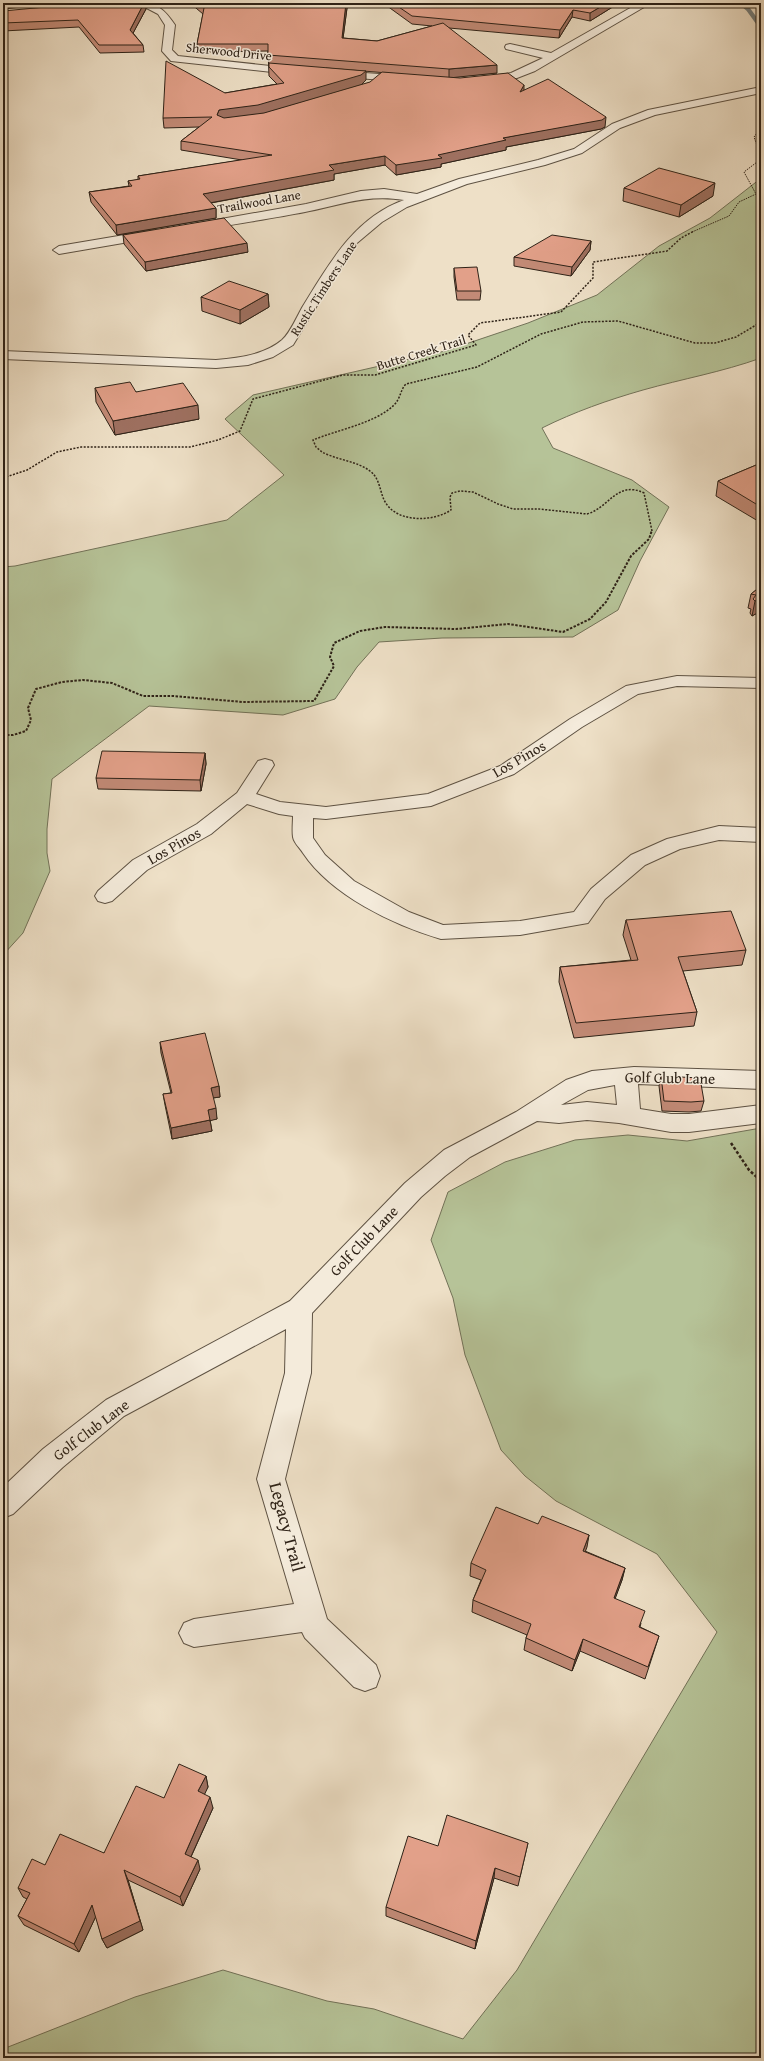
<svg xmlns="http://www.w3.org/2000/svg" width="764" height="2061" font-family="'Gentium Book Plus',serif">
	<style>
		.green { fill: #b6c398; stroke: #727258 }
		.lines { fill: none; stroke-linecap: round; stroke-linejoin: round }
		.stream { stroke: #727d7d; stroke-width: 4.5 }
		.minor-casing { stroke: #5e5243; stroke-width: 2 }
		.path-far3 { stroke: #2e2217; stroke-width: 1; stroke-dasharray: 1.5 1; stroke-linecap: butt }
		.path-far2 { stroke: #2e2217; stroke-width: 1.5; stroke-dasharray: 2 1.5; stroke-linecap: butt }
		.path-far1 { stroke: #2e2217; stroke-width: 2; stroke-dasharray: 2.5 1.5; stroke-linecap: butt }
		.path { stroke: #2e2217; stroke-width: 2.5; stroke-dasharray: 3 2; stroke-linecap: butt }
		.minor { fill: #f4ebdb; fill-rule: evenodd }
		.wall { fill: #c28a76; stroke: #2e2217; fill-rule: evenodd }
		.shaded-wall { fill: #9e7060; stroke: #2e2217 }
		.building { fill: #e2a089; stroke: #2e2217 }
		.labels { text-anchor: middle; stroke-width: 3; stroke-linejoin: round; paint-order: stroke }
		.far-street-label { font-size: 13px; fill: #2e2217; stroke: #f4ebdb }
		.street-label { font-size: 15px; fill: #2e2217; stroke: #f4ebdb }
		.near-street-label { font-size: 18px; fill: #2e2217; stroke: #f4ebdb }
	</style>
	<rect width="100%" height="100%" fill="#eee0c7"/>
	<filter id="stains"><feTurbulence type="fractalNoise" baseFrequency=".005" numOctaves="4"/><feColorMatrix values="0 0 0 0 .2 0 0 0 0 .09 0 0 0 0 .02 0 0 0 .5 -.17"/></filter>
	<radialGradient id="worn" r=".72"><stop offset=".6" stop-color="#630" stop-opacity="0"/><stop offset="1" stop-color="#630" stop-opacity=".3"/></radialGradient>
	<path class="green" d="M761,163V358C722,372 682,379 643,390C608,400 574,412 542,428L553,448L632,480L669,507L640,561L618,610L573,637L442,638L379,642L357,667L335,699L283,715L149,706L52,779L47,829V853L50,871L23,933L3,955V567L15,566L227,520L284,475L225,419L253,395L445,351L528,323L597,295L659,246L710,218L760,179Z
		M761,1128V2058H3V2049L135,1997L223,1970L327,2001L374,2009L463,2039L517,1970L717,1632L657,1554L556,1501L525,1476L501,1450L465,1355L453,1298L431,1240L448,1192L505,1162L575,1140L628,1135L687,1141Z"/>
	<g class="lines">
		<path class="stream" d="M741,3L748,9L761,27"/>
		<defs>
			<path id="minor" d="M137,3C158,3 164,9 175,25L172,50L178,56L299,69L304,72L299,75L171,61L162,51L165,25L158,14Z
				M639,3H651L535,71L517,78L483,84L478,81L483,78L511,73L543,58L506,49L505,47L506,45L510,44L551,53Z
				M337,71L407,76L412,79L407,82L333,76L332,74L333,72Z
				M761,87V93L655,115L620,128L582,153L545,165L467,184L407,207L382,222L357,243L344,261L293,345L273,357L248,365L216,368L3,359V351L216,360C239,358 264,355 282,340C291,332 297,316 303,306C329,264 354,218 404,200C367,194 340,205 305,212C269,219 233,224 197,231L191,227L193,224L306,204L361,191L384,189L417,194L459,179L538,160L574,149L612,124L648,110Z
				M154,230L160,234L158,237L59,254L53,250L59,246Z
				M677,676L761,678V688L677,686L638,694L582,727L514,774L431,806L326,819L313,818V838L325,855L354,881L409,912L443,925L520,921L574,912L591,889L631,855L667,839L719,826L761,828V842L719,840L680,849L645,865L605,899L588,923L520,935L441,939C393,925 331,895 303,853C300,848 294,843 293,837C292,831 293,822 293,816L279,814L247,804L211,834L147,870L112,901L105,903L98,901L95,896L98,891L133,860L197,824L237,793L258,761L265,759L272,761L274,765L256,794L280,802L326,807L428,794L500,766L570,719L626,686Z
				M634,1067L761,1071V1089L638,1084L640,1109L671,1114H689L761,1105V1123L689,1132H671L619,1123L587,1120L559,1123L537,1121L470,1157L445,1176L421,1197L312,1313L311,1373L285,1479L327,1619L376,1665L380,1676L376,1687L365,1691L354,1687L305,1638L302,1632L194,1647L184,1643L179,1633L184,1623L194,1619L294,1604L257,1479L285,1373L286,1329L124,1416L63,1467L13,1514L3,1518V1487L43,1449L106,1400L290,1301L405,1183L444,1150L516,1112L566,1080L592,1071ZM615,1085L617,1105L587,1102L561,1105L588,1090Z"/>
		</defs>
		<use href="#minor" class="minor-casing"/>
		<path class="path-far3" d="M761,128L754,137L761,156
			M692,232L729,216L739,202L756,194L744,172L761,159"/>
		<path class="path-far2" d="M3,478L27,470L57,452L81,447H190L218,440L240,431L253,399L343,375H375L476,345L468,335L480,323L561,312L593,278V262L667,251L681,238L694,231
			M652,531L644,493C617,480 609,508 587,514L539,509H513L498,504L473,492L460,491L452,493L450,497L451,510C435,521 402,523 388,506C379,496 382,480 370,471C357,461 337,460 322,452L316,447L313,440C337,430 376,423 394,405C401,398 400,390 406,384L477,367L541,334L583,322L618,321L695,343H715L736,337L761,322"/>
		<path class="path-far1" d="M3,735H13L26,731L31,720L28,708L36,689L62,682L83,680L112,683L143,696H173L243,702L314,701L334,666L330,657L334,643L360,631L385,627L456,629L508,624L563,632L590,619L606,602L631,556L649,539L652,530"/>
		<path class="path" d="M731,1143L749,1170L761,1181"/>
		<use href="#minor" class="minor"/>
	</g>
	<path class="wall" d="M190,3H324L325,4L347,8L343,38L377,41L432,26L412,24L383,3H619L590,21L572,17L559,38L449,28L497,73L452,77L524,90L605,127L601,129L506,147V150L441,164V167L396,175L385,165L334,174V180L211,203L216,208V218L117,235L91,202L89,192L129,186L128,181L138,180V176L242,160L181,150V141L199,127L164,128L163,118L225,93L277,84L269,76L268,51L198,52L197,44L203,14ZM326,68L400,74L361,85L366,80Z
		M146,9L133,33L143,45L144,52L100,53L79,27L3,31V11Z
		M624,188L713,196L679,217L623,201Z
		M123,235L248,252L146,271L124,244Z
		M591,241L590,250L571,276L514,266V257Z
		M454,268L481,291L480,300H457L454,277Z
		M268,294L269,307L240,324L202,311L201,297Z
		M95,388L136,392L199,419L115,435L96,402Z
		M761,463V520L758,521L716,496L718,481Z
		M761,586V613L759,612L752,616L750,613L751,609L748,608L751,594Z
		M205,753L206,764L201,791L98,789L96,778Z
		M626,920L746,950L742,965L683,971L697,1012L694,1026L574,1038L559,982L560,967L631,960L623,935Z
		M160,1042L219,1086L220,1097L213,1098L217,1119L210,1120L212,1131L172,1139L165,1105L163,1094L171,1093L161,1053Z
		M661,1076L704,1101L701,1111L689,1112L662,1111L659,1086Z
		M538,1524L589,1535L585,1551L625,1568L622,1580L615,1598L641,1623L640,1627L659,1636L645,1679L580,1651L572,1671L524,1650L526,1638L527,1635L472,1612L473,1600L481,1580L470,1576L471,1563Z
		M206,1776L208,1787L204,1794L213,1808L191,1857L200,1869L183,1906L128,1880L143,1930L107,1948L102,1939L96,1916L79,1952L24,1925L18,1916L27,1899L23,1897L18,1888L45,1865L104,1853L164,1798Z
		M528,1843L518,1886L494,1878L475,1949L386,1916V1907Z"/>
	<path class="shaded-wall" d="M3,3H58L3,9Z
		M144,3H145L146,9L131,37L130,30Z
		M346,3L347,8L342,46V38Z
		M607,3H619L590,21V13Z
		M573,10L572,17L559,38L560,30Z
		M497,65V73L449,78V69Z
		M366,71V80L361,85L259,115L220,120L217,115L219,110Z
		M524,85V95L520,92Z
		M606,117L605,127L601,129L506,147V150L441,164V167L396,175V165L503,138Z
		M385,156V165L334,174V180L204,204L203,194L329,165Z
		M715,183L713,196L679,217L681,205Z
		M216,208V218L117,235L116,225Z
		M591,241L590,250L571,276L572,267Z
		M247,243L248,252L146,271L145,262Z
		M268,294L269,307L240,324V310Z
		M198,405L199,419L115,435L113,421Z
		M761,508V520L758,521Z
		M761,598L759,612L752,616L755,601Z
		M205,753L206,764L201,791L200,780Z
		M219,1086L220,1097L212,1098L211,1088Z
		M216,1108L217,1119L209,1121L208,1110Z
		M210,1120L212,1131L172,1139L171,1128Z
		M589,1535L587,1547L581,1563L583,1551Z
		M625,1568L622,1580L611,1610L614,1598Z
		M583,1639L580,1651L572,1671L575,1660Z
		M206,1776L208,1787L201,1802L198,1791Z
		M210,1797L213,1808L188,1863L185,1854Z
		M198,1860L200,1869L183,1906L180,1897Z
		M495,1868L494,1878L475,1949L476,1941Z
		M124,1870L128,1880L143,1930L107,1948L102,1939Z
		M92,1905L97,1914L79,1952L74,1944Z"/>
	<path class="building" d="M71,3H144L130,30L143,45H99L78,20L3,23V11L46,7Z
		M198,3H324L325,4L331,3H346L342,38L377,41L443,23L497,65L449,69L268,55V44H197L204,8Z
		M393,3H607L590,13L573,10L560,30L412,16Z
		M166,61L225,93L284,83L269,67V63L366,71L361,75L258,105L219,110L217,115L224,118L264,113L370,82L382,72L460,78L508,73L524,85L520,92L548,79L606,117L602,120L503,138L506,140L438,155L442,158L396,165L385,156L329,165L334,170L203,194L216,208L116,225L89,192L132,186L128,181L140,179L138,176L272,155L181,141L212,117L163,118Z
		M659,168L715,183L681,205L624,188Z
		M224,218L247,243L145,262L123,235Z
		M552,235L591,241L572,267L514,257Z
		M477,267L481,291H457L454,268Z
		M229,281L268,294L240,310L201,297Z
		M130,382L136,392L183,383L198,405L113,421L95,388Z
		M761,463V507L718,481Z
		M761,586V598L755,601L753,599L756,595L751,594Z
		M102,751L205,753L200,780L96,778Z
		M731,911L746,950L678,957L697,1012L576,1023L560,967L638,960L626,920Z
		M205,1033L219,1086L211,1088L216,1108L208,1110L210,1120L171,1128L163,1094L172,1093L160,1042Z
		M661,1076L700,1078L704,1101L691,1102L664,1101Z
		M496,1507L538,1524L542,1516L589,1535L583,1551L625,1568L614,1598L645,1611L639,1627L659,1636L648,1667L583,1639L575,1660L526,1638L531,1624L473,1600L486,1570L471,1563Z
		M179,1764L206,1776L198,1791L210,1797L185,1854L198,1860L180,1897L124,1870L140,1921L102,1939L92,1905L74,1944L18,1916L30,1893L18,1888L32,1859L45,1865L60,1834L104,1853L136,1786L164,1798Z
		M447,1815L528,1843L520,1877L495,1868L476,1941L386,1907L408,1836L438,1846Z"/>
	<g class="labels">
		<g class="far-street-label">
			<text transform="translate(229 51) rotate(6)" y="5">Sherwood Drive</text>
			<text transform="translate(259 201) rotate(-10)" y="5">Trailwood Lane</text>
			<text transform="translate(323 288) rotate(-57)" y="5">Rustic Timbers Lane</text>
			<text transform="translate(421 352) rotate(-17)" y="5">Butte Creek Trail</text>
		</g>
		<g class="street-label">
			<text transform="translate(519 759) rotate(-30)" y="5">Los Pinos</text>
			<text transform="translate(174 846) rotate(-30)" y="5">Los Pinos</text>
			<text transform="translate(670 1078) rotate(1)" y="5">Golf Club Lane</text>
			<text transform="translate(364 1241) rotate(-46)" y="5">Golf Club Lane</text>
			<text transform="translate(91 1430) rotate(-37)" y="5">Golf Club Lane</text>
		</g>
		<g class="near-street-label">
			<text transform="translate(287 1527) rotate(75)" y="6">Legacy Trail</text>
		</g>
	</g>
	<rect width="764" height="2061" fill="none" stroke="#eee0c7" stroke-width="16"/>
	<rect x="4" y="4" width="756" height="2053" fill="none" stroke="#2e2217" stroke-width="2"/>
	<rect x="8" y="8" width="748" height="2045" fill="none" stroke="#2e2217"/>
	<rect width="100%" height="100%" filter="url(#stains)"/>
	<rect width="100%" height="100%" fill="url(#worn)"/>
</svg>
